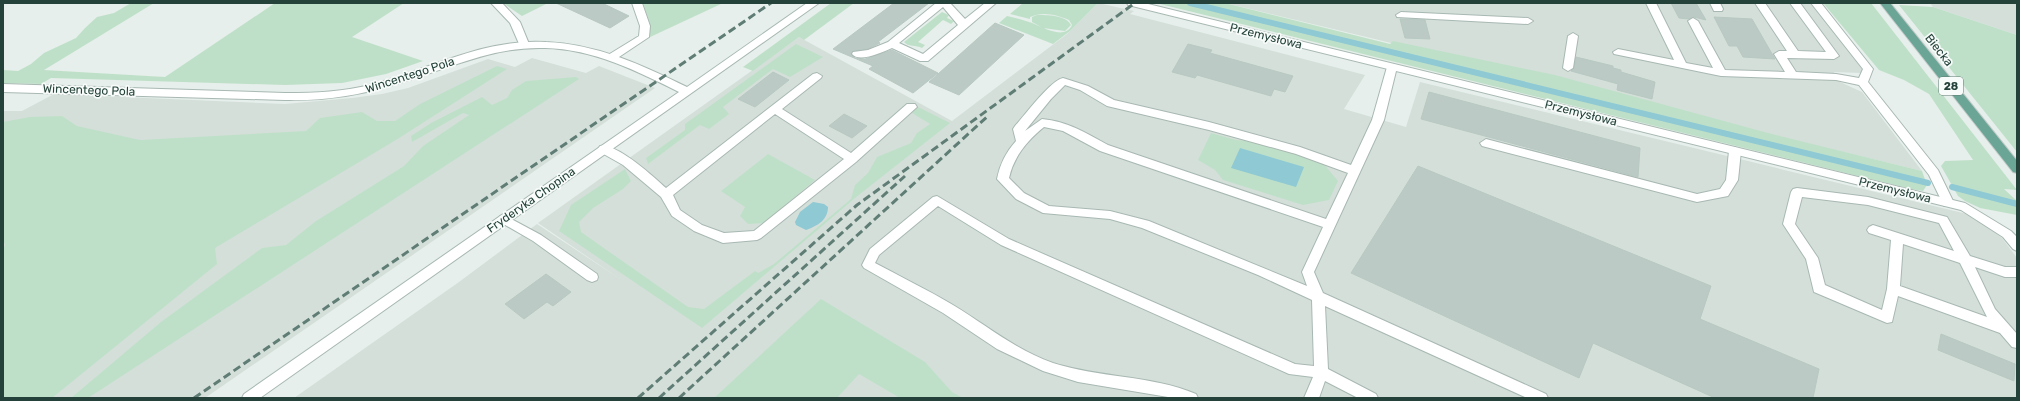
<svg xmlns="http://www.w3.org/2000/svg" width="2020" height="401" font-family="Rubik,sans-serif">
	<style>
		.built { fill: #d4dfda }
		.green { fill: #bfe0c8 }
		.water { fill: #8ec9d4 }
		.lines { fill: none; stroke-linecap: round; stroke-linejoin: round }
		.stream { stroke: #8ec9d4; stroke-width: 6 }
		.building { fill: #bbcac4; stroke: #b8c9c2 }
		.service-casing { stroke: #a8b8b2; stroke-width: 2 }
		.minor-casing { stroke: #a8b8b2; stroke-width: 2 }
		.tertiary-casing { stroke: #a8b8b2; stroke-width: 2 }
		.primary-casing { stroke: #c2cac8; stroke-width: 2 }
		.service { fill: #fff; fill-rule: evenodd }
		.minor { fill: #fff; fill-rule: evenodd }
		.tertiary { fill: #fff; fill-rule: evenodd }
		.primary { fill: #6aa596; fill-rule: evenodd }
		.rail { stroke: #5f7d75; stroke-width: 3; stroke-dasharray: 8 4; stroke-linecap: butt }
		.labels { text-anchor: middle; stroke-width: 3.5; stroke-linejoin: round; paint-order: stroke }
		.shield { fill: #f7fbf9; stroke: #637a73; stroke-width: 1 }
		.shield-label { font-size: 11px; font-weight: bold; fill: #24423a }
		.street-label { font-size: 12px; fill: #24423a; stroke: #f7fbf9 }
	</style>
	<rect width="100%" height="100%" fill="#e6efeb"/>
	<path class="built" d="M1098,3L1134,11L1130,14L1365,75L1344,109L1406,127L1420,82L1967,214L1986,225L2002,238L2017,258V398H294L459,282L537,224L620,279L538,223L799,37L952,121L1067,34Z
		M1225,3H1812L1864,69L1861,73L1834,72L1840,82L1862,92L1922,171Z
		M1930,3H2017V35L1933,7Z
		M532,58L586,73L599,66L655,88L205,398H3V111H22L54,94L285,104L352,98L382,94L408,88L488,59L515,67Z"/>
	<path class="green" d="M131,3H154L44,70L165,77L275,3H404L352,37L423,61L386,74L342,83L285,85L51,78L41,84L3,83V70L18,71L31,64L44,53L76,38L85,28L97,17L114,13Z
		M503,3H548L522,16Z
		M643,3H723L648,38L650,24Z
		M831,3H854L804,40L799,37L753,71L743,67Z
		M1023,3H1098L1070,31L1053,44L999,23L1007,16C1014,18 1022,19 1029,22C1040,25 1064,42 1072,25L1069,20C1057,15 1043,11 1030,17V19L1010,14Z
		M1156,3H1225L1390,44L1393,41L1555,75L1768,133L1922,171L1927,185L1923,191L1911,189Z
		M1823,3H1871L2017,190L2004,189L2017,201V215L1980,208L1965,201L1958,196L1941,166L1945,161L1973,160L1929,94L1904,80L1879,70Z
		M1899,5L1933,7L2017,35V152Z
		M942,12L949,15L947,18L954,21L951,24L943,20L918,42L925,45L922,48C916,45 908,47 904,42Z
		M1037,15C1047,15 1066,15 1071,25L1065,31L1043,28L1032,22V17Z
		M796,44L823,57L790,77L773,69L723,107L729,114L709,129L700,125L648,164L646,158L685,130V124Z
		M497,66L507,69L396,140L215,248L217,264L52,398H3V247L5,246L3,238V122L30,117L62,116L77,126L140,140L306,131L320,118L362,112L377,121H395L420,104Z
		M576,77L579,79L88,398H71L161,322L262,248L286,245L316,221L404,166L423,146L469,115L463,113L412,142L411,136L431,123L482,97L492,105L507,98L512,90L526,81Z
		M918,107L950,123L855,198L702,328L559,231L571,205L625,169L631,181L623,189L593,208L579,222L581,232L688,307L704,309L755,271L758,273L774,264L851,199L855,185L868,173L877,157L911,143L917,133L930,124L912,113Z
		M1211,133L1236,140L1253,141L1323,163L1338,181L1329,200L1303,205L1223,180L1215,170L1198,160Z
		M768,154L815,180L764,223L748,224L740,216L745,207L721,191Z
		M821,299L925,362L952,392L963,398H900L859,374L837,398H714Z"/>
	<path class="water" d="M1240,148L1304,167L1296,187L1231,168Z
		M813,202L824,204L828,207C828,220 817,226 806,230L796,225L795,222L800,212Z"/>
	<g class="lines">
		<path class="stream" d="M1190,3L1928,183
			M1952,187L2017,204"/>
	</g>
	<path class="building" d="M556,3H602L629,16L610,28Z
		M894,3H929L878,42L880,43L868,49L853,51L851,54L855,58L865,59L892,50L938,73L913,93L869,69L873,66L833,49Z
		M1671,3H1696L1706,20L1694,17L1689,19L1679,18Z
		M1714,17L1752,19L1775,59L1743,57L1737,46H1729Z
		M1400,19L1425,20L1430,39L1405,38Z
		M995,23L1024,35L959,95L929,82Z
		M1188,44L1212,50L1210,53L1293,76L1285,92L1274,89L1271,96L1197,75L1195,78L1172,72Z
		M1576,57L1613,66V68L1621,70V72L1655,82L1652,99L1617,90L1618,84L1571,71L1574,68Z
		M773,72L789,80L755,107L738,99Z
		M1429,92L1640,148L1638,177L1421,119Z
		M844,114L867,126L852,138L829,126Z
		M1418,166L1711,286L1700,319L1819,369L1813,398H1715L1593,343L1579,378L1351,273Z
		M546,274L571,292L553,306L547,302L524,319L505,304Z
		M1941,334L2015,364L2014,381L1938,350Z"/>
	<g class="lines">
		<defs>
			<path id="service" d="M491,3H502L520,22L529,44L528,46H520L510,23Z
				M632,3H642L650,26L649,37L616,59H608L607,57L608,55L639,36L640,26Z
				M936,3H950L965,19L985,3H996L928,61H920L892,48C883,52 859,63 852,54L853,52L868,50L888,42ZM943,7L958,25L923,54L899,43Z
				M1646,3H1656L1686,63L1713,68L1688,21L1693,18L1698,21L1725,70L1785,72L1774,54L1779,51H1787L1755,3H1765L1798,51L1826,52L1790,3H1800L1839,56L1834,59L1787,58L1796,72L1836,74L1859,78L1863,69L1811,3H1821L1873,69L1868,82L1938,170L1954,203L1952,206H1944L1929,175L1859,85L1836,80L1721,76L1614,54L1613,52L1618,49L1674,60Z
				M1710,3H1720L1723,9L1722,11H1714Z
				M1401,12L1528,18L1533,21L1528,24L1397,17L1396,15Z
				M1573,33L1578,36L1573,68L1568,71L1563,68L1568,36Z
				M1392,64L1397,67L1384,120L1314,272L1323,293L1546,394L1548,398H1527L1325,306L1328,369L1376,394L1378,398H1358L1325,381L1319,398H1304L1313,377L1289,374L1001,245L938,206L879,255L875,263C901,277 928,290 953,305C986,325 1016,350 1053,363C1099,378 1151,375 1196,394L1198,398H1174L1078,382L1043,371L997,349L943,313L864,268L862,265L870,249L933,197L937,196L1009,239L1295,364L1314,366L1312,300L1258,275L1142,228L1110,219L1043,213L1016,199L997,179C1000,164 1006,152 1016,141L1013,129L1015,126C1025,115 1050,81 1063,78L1088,86L1114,100L1209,122L1300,147L1351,165L1372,120L1387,67ZM1065,85L1080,90L1107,106L1209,130L1296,154L1348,173L1326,219L1108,145C1086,133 1067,121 1042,119L1025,131L1051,99ZM1044,127L1063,131L1100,151L1323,227L1302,272L1307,286L1149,221L1110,211L1049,206L1024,193L1009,178C1014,156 1027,141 1044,127Z
				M817,73L822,76L821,78L782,109L851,153L907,104H915L917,107L856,162L761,238L757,240L723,243L694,231L672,216L661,197L623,165L600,152L598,149L600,146C616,142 654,177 666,188L813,74ZM775,114L844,159L754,231L724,233L702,225L680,210L673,195Z
				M1486,139L1697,194L1720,189L1726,180L1729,151L1735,147L1741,151L1738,180L1728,196L1697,202L1482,146L1480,143Z
				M1797,188L1868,197L1947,217L1970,256L2005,267H2017V277H2005L1975,267L1995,309L2017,334V348L2012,347L2000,333L1898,296L1892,322L1887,323L1814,292L1806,259L1783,224L1791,192L1793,189ZM1802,197L1868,205L1939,223L1954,251L1873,225L1869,227L1867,230L1869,233L1891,240L1887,289L1882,310L1825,285L1818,258L1795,224ZM1903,244L1960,263L1987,317L1900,286Z
				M504,215L541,235L597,274L598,277L597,280L592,282L587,280L533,241L500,222L498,219L500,216Z"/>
			<path id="minor" d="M1127,3H1144L1965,203L2011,231L2017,237V251L2013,249L2003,237L1961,210L1128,5Z"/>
			<path id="tertiary" d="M807,3H819L260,398H242L244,394L679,92C637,71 593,49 545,48C491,46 443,71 393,85C357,96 323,101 285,100L3,92V84L285,93C315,93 344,92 373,84C430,69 485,38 546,42C597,44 642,65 687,87Z"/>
			<path id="primary" d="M1880,3H1890L2017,161V173L2013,172Z"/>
		</defs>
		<use href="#service" class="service-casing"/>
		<use href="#minor" class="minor-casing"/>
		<use href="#tertiary" class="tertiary-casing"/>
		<use href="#primary" class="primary-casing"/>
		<use href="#service" class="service"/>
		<use href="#minor" class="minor"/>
		<use href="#tertiary" class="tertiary"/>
		<use href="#primary" class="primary"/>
		<path class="rail" d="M194,398L771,3
			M638,398L857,205L1135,3
			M659,398L905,176
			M679,398L989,115"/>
	</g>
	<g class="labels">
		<rect class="shield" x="1939" y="77" width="24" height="18" rx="3"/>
		<g class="shield-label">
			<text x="1951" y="90">28</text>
		</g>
		<g class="street-label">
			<text transform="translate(1266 36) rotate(14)" y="4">Przemysłowa</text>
			<text transform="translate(1939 50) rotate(52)" y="4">Biecka</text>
			<text transform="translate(410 75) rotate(-18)" y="4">Wincentego Pola</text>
			<text transform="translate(89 90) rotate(2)" y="4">Wincentego Pola</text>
			<text transform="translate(1581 113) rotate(14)" y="4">Przemysłowa</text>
			<text transform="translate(1895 190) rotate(14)" y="4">Przemysłowa</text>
			<text transform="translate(531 200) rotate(-35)" y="4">Fryderyka Chopina</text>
		</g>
	</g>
	<rect width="2020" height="401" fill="none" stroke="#24423a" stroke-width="8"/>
</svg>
